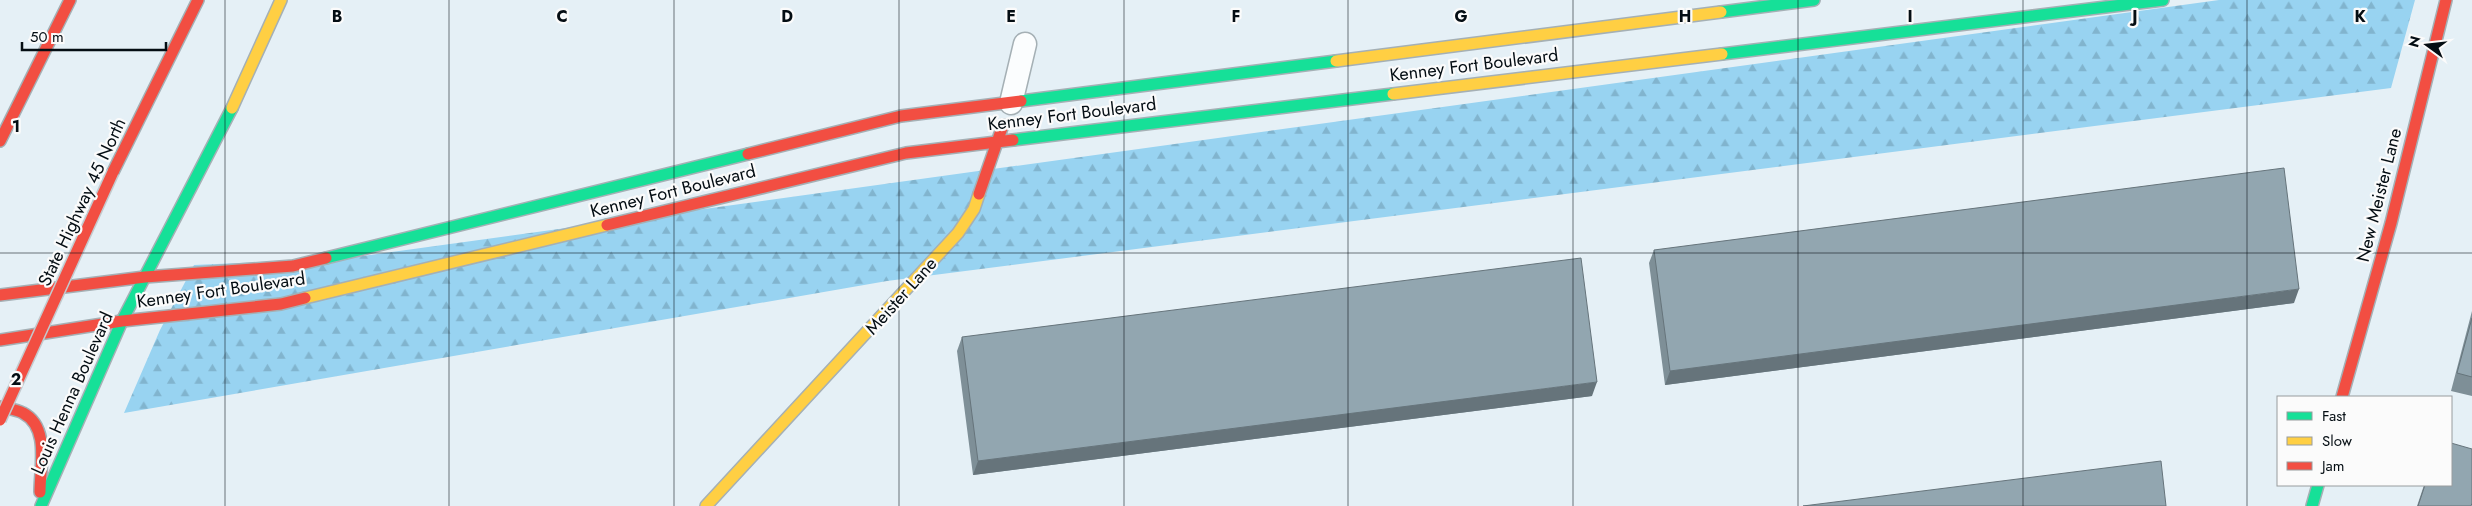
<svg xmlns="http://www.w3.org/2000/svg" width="2472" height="506" font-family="Jost,sans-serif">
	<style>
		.forest { fill: url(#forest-firs) }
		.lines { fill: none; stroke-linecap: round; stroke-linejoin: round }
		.street-casing { stroke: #a5b0b5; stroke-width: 25 }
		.fast-casing { stroke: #a5b0b5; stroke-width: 14 }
		.slow-casing { stroke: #a5b0b5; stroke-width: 14 }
		.jam-casing { stroke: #a5b0b5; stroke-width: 14 }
		.street { stroke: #fbfdfe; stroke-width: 22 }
		.fast { stroke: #16e098; stroke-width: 11 }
		.slow { stroke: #ffcf43; stroke-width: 11 }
		.jam { stroke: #f24e42; stroke-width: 11 }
		.jam-bridge-casing { stroke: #c3c9cd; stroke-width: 14; stroke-linecap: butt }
		.jam-bridge { stroke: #f24e42; stroke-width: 11 }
		.wall { fill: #7e8f97 }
		.shaded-wall { fill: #66747b }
		.building { fill: #92a6b0; stroke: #66747b }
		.grid { fill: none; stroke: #040d13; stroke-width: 1; stroke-opacity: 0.55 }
		.labels { text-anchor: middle; stroke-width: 4.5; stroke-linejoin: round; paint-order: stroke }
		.street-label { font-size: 18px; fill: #040d13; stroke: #fbfbfb }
		.grid-label { font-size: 16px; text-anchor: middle; font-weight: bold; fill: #040d13; stroke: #fbfbfb; stroke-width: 4.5; stroke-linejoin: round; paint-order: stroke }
	</style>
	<defs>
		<pattern id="forest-firs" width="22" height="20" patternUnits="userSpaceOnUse" patternTransform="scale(1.25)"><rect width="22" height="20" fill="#98d3f1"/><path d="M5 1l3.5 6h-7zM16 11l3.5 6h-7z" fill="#81b4ce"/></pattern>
	</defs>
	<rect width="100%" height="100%" fill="#e5f0f6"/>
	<path class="forest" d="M2219,0H2415L2391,88L887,281L124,413L160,330L194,265L348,258Z"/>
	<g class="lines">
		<defs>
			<path id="street" d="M1011,103L1025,44"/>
			<path id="fast" d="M1721,12L1814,0
				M1722,54L2163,0
				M1021,101L1336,61
				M1013,140L1393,94
				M326,258L748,154
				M41,506L122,321L232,108
				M2312,506L2318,485"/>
			<path id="slow" d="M1336,61L1721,12
				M1393,94L1722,54
				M232,108L281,0
				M305,298L607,225
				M706,506L958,233L974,209L979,194"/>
			<path id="jam" d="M0,141L70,0
				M748,154L901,116L1021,101
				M113,172L198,0
				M979,194L1003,125
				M607,225L906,153L1013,140
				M0,295L145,277L293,266L326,258
				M0,340L122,321L281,304L305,298
				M2342,397L2391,223L2446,0
				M0,407C7,409 16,409 23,413C50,427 40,467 40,492"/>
		</defs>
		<use href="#street" class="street-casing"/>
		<use href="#fast" class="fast-casing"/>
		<use href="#slow" class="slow-casing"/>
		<use href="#jam" class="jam-casing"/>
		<use href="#street" class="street"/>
		<use href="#fast" class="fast"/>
		<use href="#slow" class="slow"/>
		<use href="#jam" class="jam"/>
		<defs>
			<path id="jam-bridge" d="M0,420L113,172"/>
		</defs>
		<use href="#jam-bridge" class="jam-bridge-casing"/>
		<use href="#jam-bridge" class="jam-bridge"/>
	</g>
	<path class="wall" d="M1654,250L2294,303L1665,385L1649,263Z
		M2472,311V396L2451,391Z
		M962,337L1592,396L973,475L957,351Z
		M2424,485H2451L2471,506H2417Z"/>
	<path class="shaded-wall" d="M2299,289L2294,303L1665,385L1670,371Z
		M1597,382L1592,396L973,475L978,461Z"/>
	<path class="building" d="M2284,168L2299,289L1670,371L1654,250Z
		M1581,258L1597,382L978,461L962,337Z
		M2472,318V377L2457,373Z
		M2451,443L2472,449V503L2471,506H2418L2425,485H2451Z
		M2161,461L2166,506H1803Z"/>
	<path class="grid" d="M225,0V506M449,0V506M674,0V506M899,0V506M1124,0V506M1348,0V506M1573,0V506M1798,0V506M2023,0V506M2247,0V506M0,253H2472"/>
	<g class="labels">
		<g class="street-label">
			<text transform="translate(1474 65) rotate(-7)" y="6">Kenney Fort Boulevard</text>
			<text transform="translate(1072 114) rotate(-7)" y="6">Kenney Fort Boulevard</text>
			<text transform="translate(673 191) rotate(-14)" y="6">Kenney Fort Boulevard</text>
			<text transform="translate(2379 195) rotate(-76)" y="6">New Meister Lane</text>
			<text transform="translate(82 202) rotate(-65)" y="6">State Highway 45 North</text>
			<text transform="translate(221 290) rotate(-8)" y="6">Kenney Fort Boulevard</text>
			<text transform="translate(901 296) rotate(-48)" y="6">Meister Lane</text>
			<text transform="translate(72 393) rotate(-66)" y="6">Louis Henna Boulevard</text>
		</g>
	</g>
	<g class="grid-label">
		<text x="337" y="22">B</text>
		<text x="562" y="22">C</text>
		<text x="787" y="22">D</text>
		<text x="1011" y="22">E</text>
		<text x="1236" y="22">F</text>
		<text x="1461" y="22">G</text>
		<text x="1685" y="22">H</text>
		<text x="1910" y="22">I</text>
		<text x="2135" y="22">J</text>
		<text x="2360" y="22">K</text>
		<text x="16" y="132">1</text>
		<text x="16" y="385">2</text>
	</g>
	<rect x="2277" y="396" width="175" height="90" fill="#fbfbfb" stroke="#989c9e"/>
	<rect x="2287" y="412" width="25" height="8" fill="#16e098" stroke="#989c9e"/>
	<text x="2322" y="421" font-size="15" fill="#040d13">Fast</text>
	<rect x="2287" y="437" width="25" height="8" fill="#ffcf43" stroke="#989c9e"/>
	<text x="2322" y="446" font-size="15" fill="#040d13">Slow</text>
	<rect x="2287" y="462" width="25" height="8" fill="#f24e42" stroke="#989c9e"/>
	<text x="2322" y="471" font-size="15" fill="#040d13">Jam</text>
	<g transform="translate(2427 45) rotate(285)" stroke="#fbfbfb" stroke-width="4" paint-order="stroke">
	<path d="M0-4L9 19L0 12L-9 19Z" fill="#040d13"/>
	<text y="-8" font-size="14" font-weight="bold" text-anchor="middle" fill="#040d13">N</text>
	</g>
	<path d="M22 42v8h144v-8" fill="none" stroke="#040d13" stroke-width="2.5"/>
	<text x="30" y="42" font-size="15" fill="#040d13" stroke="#fbfbfb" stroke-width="4" paint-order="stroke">50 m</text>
</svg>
